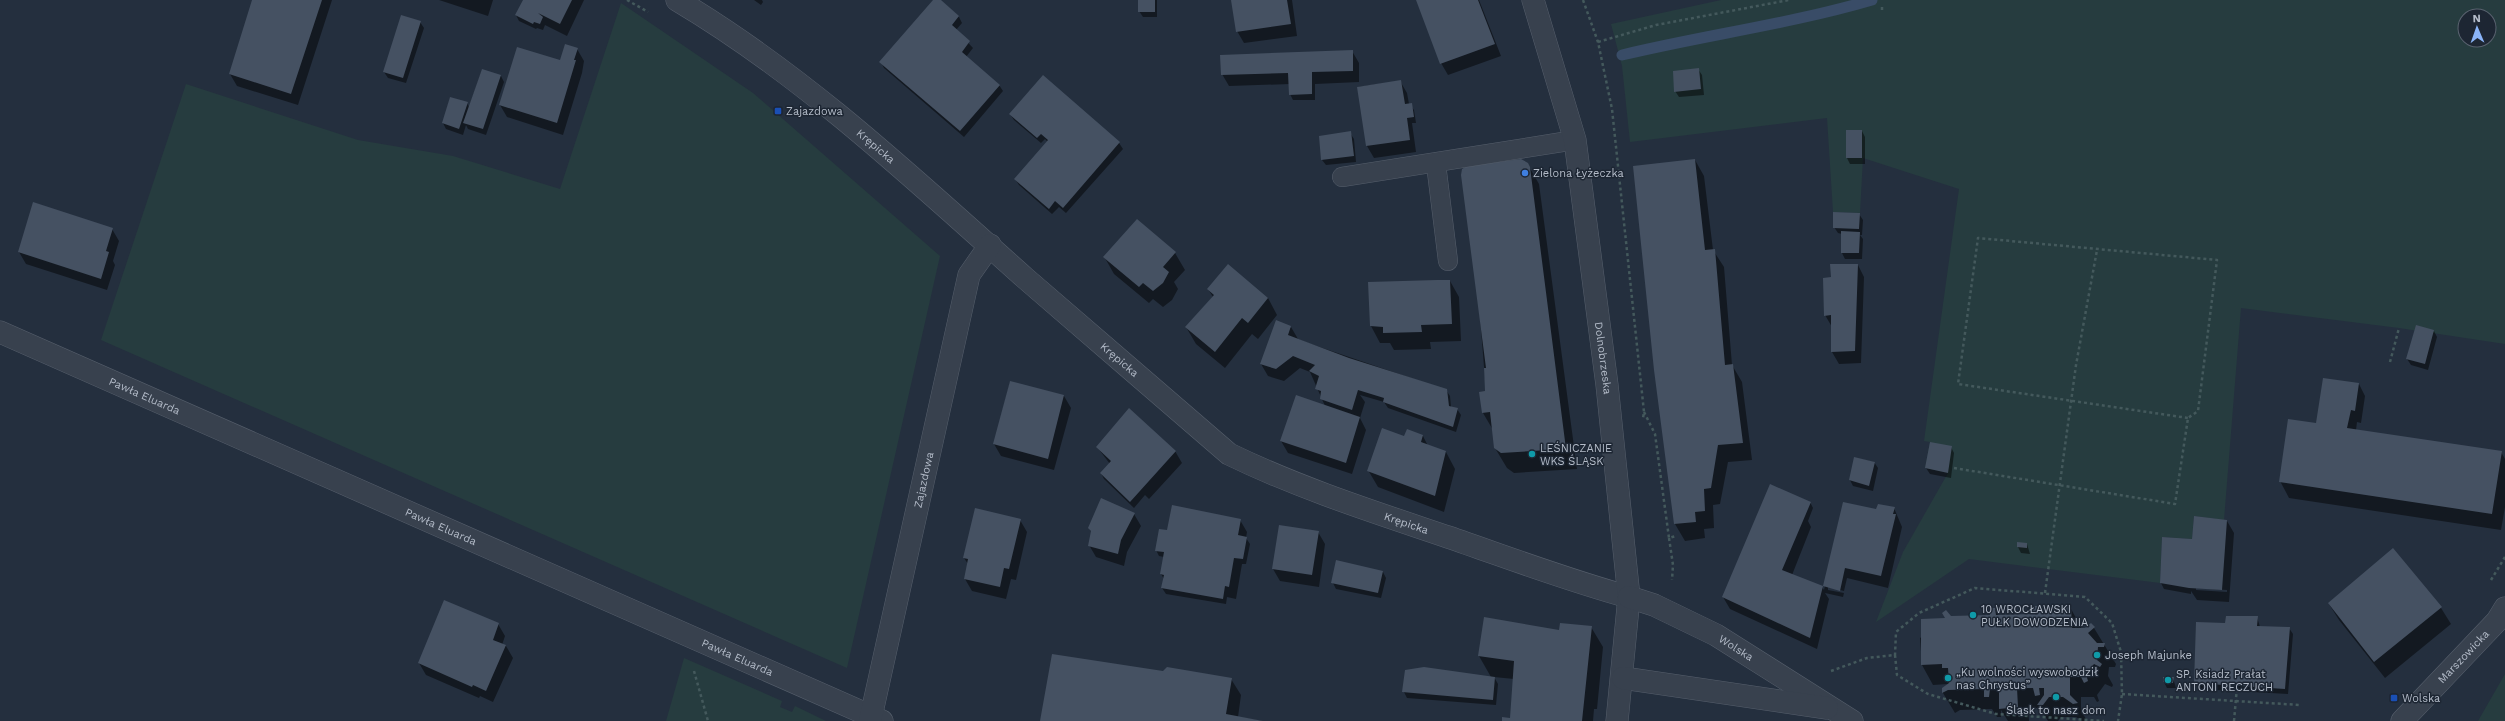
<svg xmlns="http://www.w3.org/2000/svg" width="2505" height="721" font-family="'Work Sans',sans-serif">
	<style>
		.green { fill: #263c3f; fill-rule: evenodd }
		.shadow { fill: #0007; fill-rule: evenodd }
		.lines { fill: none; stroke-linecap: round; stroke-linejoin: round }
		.stream { stroke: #394c67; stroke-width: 11 }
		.building { fill: #455162 }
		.service-casing { stroke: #565f6c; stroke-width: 20 }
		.minor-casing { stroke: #565f6c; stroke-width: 23 }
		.tertiary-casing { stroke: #565f6c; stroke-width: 23 }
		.path { stroke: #44595c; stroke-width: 2.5; stroke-dasharray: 3 3; stroke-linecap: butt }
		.service { stroke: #38414e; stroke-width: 19 }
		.minor { stroke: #38414e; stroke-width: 22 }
		.tertiary { stroke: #38414e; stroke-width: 22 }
		.transit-dot { fill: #1a4fb4; stroke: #1d2633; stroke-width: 1.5 }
		.shop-dot { fill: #3f7fe0; stroke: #1d2633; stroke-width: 1.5 }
		.culture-dot { fill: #0f9aa8; stroke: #1d2633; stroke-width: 1.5 }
		.labels { text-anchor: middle; stroke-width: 3; stroke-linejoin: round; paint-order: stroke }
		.poi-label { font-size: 11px; fill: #b4bcc9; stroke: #1d2633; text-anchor: start }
		.street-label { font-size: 11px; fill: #b4bcc9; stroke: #1d2633 }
	</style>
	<rect width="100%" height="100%" fill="#242f3e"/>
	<path class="green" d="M1721,0H2505V344L2399,328L2241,308L2224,520L2194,516L2192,539L2162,537L2160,583L1969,559L1876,622L1903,552L1948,473L1925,468L1930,442L1924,441L1959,189L1863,158L1860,213L1833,212L1827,118L1630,142L1622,66L1611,24ZM2465,16H2489V40H2465Z
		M621,3L753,93L940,256L847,668L101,340L186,84L358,140L453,156L560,189Z
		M684,658L782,701L780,707L792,712L795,706L826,721H666Z
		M2505,674V721H2478Z"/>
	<path class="shadow" d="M254,0H332L298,105L237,86L230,74Z
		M439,0H493L488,16Z
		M524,0H584L567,36L545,25L543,30L537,28L536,29L519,21L516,15Z
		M754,0H762L763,2L761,5Z
		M934,0H940L959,17L962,23L956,30L973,48L966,57L999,85L1003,91L964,137L884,68L881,62Z
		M1139,0H1157V17H1143L1139,11Z
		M1232,0H1292L1297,36L1244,43L1237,31Z
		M1417,0H1479L1501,56L1448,75L1441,63Z
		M420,22L424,28L406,83L388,78L384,72Z
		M577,49L584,61L582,73L563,135L507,117L500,105Z
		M1352,51L1359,63V82L1315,84V100H1293L1290,94V84L1229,86L1222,74Z
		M1698,69L1702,75L1704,95L1679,97L1675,91Z
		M482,70L501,76L504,82L486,135L468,129L466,125L463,135L446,129L443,123L450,98L467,103L469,107Z
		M1400,81L1407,93L1409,104L1414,110L1416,123H1412L1416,152L1374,158L1367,146L1358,87Z
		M1010,114L1119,143L1123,149L1066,213L1059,207L1052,214L1019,185L1015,179L1048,142L1045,139L1041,143L1014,120Z
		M1847,131H1862L1865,137V164H1850L1847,158Z
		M1350,133L1354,139L1356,162L1326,165L1322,160Z
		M1695,160L1704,176L1713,250L1724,267L1732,365L1742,382L1752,460L1728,462L1720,504L1713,505L1714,528L1704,529L1705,538L1685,541L1675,524L1655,370Z
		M1527,163L1539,184L1577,469L1514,473L1507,468L1495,448L1493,430L1483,413L1486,392L1477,279Z
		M1859,214L1863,220L1862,235H1860L1863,239L1862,259H1845L1842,253V234L1838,233L1834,227Z
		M1137,220L1175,253L1185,270L1174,282L1178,289L1172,300L1163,307L1153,299L1149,303L1114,274L1105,258Z
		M112,229L119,241L113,261L115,265L107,290L26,264L19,252Z
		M1858,265L1864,277L1861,363L1839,364L1832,352V327L1825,315L1832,278Z
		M1450,281L1459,297L1461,341L1430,342L1431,349L1394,350L1390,343H1380L1371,326L1369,283Z
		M1208,289L1268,298L1277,315L1258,339L1252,334L1225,368L1196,344L1186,327L1213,297Z
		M1291,327L1298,339L1308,343L1446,390L1450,396L1451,407L1457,409L1461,415L1456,432L1388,408L1384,402L1360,395L1365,402L1360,418L1366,430L1352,474L1288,453L1281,441L1325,406L1310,372L1300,368L1284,381L1268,376L1261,364Z
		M2434,331L2437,337L2428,370L2411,365L2407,359Z
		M1010,382L1064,396L1071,408L1054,470L1001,456L994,444Z
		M2359,384L2365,396L2361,423L2357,422L2356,430L2501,452L2505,459V507L2501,530L2289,498L2280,481L2318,425Z
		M1423,436L1428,446L1446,452L1455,469L1444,512L1378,487L1368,470L1405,438Z
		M1097,447L1175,451L1182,463L1149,499L1145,495L1134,508L1104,479L1101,473L1110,464Z
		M1951,447L1954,453L1951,478L1930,474L1926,468Z
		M1855,458L1874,462L1878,468L1873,491L1853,486L1850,480Z
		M1810,502L1813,508L1808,521L1811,527L1792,575L1822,587L1824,590L1830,565L1877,510L1894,508L1902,527L1888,588L1847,578L1844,591L1828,587V590L1844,593L1843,597L1825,593L1829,599L1817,649L1730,609L1723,597Z
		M1134,514L1141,526L1127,552L1124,566L1096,557L1089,545L1092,533L1089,528Z
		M1020,520L1027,532L1016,580L1011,579L1006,599L972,591L965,579L968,564L964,558Z
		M1240,520L1247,532L1246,538L1250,544L1246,564H1242L1236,599L1227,597L1226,604L1166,594L1162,588L1164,579L1161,574L1164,557L1159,556L1156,550L1167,531Z
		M2227,521L2234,533L2229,602L2197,600L2191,591V594L2164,589L2161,583L2191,540ZM2196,588L2227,590V592L2196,590Z
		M1318,532L1325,544L1319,587L1280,581L1273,569Z
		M2027,544L2030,554L2021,553L2018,547Z
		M1383,572L1386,578L1381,598L1336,589L1333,583Z
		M2329,604L2441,608L2451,624L2385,678L2339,620Z
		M2070,607L2082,629L2094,628L2116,664L2115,667H2109L2108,676L2113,685L2112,687L2105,684L2097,695L2099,701L2097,702L2094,697H2081V710L2087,721H2082L2076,717H2061L2058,721H2048L2040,708H2028L2029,721H2008L2001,710V717H1997L1992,709L1960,710L1955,713L1943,693V688L1948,684L1933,685L1922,665L1920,638L1950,617L1991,616L1995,609L1999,616L2034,615Z
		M2257,617L2260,627L2289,628L2293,634L2288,694L2199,689L2195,683L2226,624Z
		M498,624L505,636L502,645L506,646L513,658L493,702L480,696L479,698L426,675L419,663Z
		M1591,627L1603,647L1597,709H1594L1593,721H1503L1511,719L1514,679L1494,677L1498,684L1496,705L1407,698L1404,692L1491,677L1479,656L1560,631Z
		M1163,672L1231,679L1241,695L1238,717L1262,721H1041Z
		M2173,678L2176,688H2167L2164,682Z"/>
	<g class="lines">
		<path class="stream" d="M1622,55C1705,35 1790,24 1872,0"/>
	</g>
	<path class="building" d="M252,0H322L291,94L229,74Z
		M523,0H572L560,24L538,13L543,17L540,24L534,22L533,24L515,15Z
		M933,0H941L959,16L952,25L970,41L962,52L1000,85L960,131L879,62Z
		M1138,0H1155V12H1138Z
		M1231,0H1287L1291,24L1236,32Z
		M1416,0H1478L1495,44L1440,64Z
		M401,15L421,21L403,78L383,72Z
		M565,44L578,48L574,60H576L557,123L499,105L517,47L560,60Z
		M1353,50V71L1312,72V94L1289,95L1288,73L1221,75L1220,55Z
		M1699,68L1701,89L1674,92L1673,71Z
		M482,69L501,75L483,129L463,123Z
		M1043,75L1120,142L1063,208L1055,201L1049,209L1014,179L1048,140L1041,134L1037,138L1009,114Z
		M1401,80L1405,104L1412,103L1414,117L1407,118L1410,140L1366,146L1357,87Z
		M450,97L468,102L459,129L442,123Z
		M1846,130H1862V158H1846Z
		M1351,131L1354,156L1321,160L1319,136Z
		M1521,159L1528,163L1530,167L1566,449L1501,453L1494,448L1490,412L1482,413L1479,392L1485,391L1484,368H1486L1461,175L1462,169L1467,166Z
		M1695,159L1705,250L1715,249L1725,365L1733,364L1743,443L1718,445L1711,488L1704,489L1705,511L1695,512L1696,522L1674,524L1654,370L1633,166Z
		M33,202L113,228L106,251L109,252L101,279L18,252Z
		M1833,212L1860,213L1859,229L1833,228Z
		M1137,219L1176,252L1163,267L1169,272L1163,283L1153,291L1143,283L1139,287L1103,257Z
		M1841,231L1860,232L1859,253H1841Z
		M1228,264L1268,298L1248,323L1242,318L1215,352L1185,327L1214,295L1207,289Z
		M1830,264H1858L1855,351L1831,352V315L1824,316L1823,278L1831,277Z
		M1437,280H1450L1452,324L1421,325L1422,332L1383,333V327L1370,326L1368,282Z
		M1276,320L1291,326L1288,335L1349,358L1447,389L1449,406L1458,408L1453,427L1383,402L1384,398L1358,390L1352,410L1320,399L1321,391L1315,389L1319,376L1309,371L1315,365L1293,356L1276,369L1260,364Z
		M2416,325L2434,330L2425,364L2406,359Z
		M2323,378L2359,383L2355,411L2351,410L2347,428L2502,451L2492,514L2279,482L2288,419L2316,423Z
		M1010,381L1064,395L1048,459L993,444Z
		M1296,395L1360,417L1346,463L1280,441Z
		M1129,408L1176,451L1130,502L1100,473L1111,461L1096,447Z
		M1382,428L1404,436L1407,429L1423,435L1421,442L1446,451L1435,496L1367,471Z
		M1930,442L1952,446L1948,473L1925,468Z
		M1854,457L1875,462L1869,486L1849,480Z
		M1770,484L1811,502L1782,570L1823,586L1810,638L1722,597Z
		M1101,498L1135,513L1121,540L1118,554L1088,546L1091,531L1088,528Z
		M1843,502L1876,509L1878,504L1895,507L1893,514H1896L1881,576L1845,568L1840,591L1823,586Z
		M1172,505L1241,519L1238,535L1247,537L1243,559L1234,558L1229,587L1225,586L1223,599L1161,588L1164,575L1160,574L1164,552L1155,551L1159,529L1167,530Z
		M975,508L1021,519L1009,569L1004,568L1000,587L964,579L968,559L963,558Z
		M2194,516L2227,520L2222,590L2189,588L2160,583L2162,537L2192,539Z
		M1279,525L1319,531L1312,575L1272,569Z
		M2017,542L2027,543V548L2017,547Z
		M2393,548L2442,607L2374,662L2328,603Z
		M1336,560L1383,571L1378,593L1331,583Z
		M444,600L499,623L493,640L506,645L486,691L473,685L472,687L418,663Z
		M2033,606H2071L2072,628H2085L2091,623L2095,627L2088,633L2097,643H2105L2104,647H2098L2097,660L2102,664L2100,667L2094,664L2086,674L2088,681L2084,683L2081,677H2070V695L2078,703L2073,704L2063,697H2049L2043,705H2037L2044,695V688H2039L2040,695L2035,696L2033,688H2017L2018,707L1999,709V688L1990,689L1989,697H1984V689L1948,690L1942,693V688L1949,683L1948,668H1942V664L1921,665V619L1945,618L1942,613L1946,610L1951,616L1990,615V608H1995L1996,615L2033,614Z
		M2226,616H2258L2257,626L2290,627L2285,689L2194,683L2196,622L2225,623Z
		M1484,617L1559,630L1560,623L1592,626L1582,721H1502V717L1510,718L1514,661L1478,656Z
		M1052,654L1163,671L1167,667L1232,678L1226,714L1263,721H1040Z
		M1424,667L1495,677L1493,700L1402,692L1405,670Z
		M2163,677H2174L2173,683L2163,682Z"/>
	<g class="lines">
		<defs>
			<path id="service" d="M1436,164L1448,261
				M1342,177L1575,140"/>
			<g id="minor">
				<path id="s1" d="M677,0C805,76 915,180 1025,278C1093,337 1161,395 1229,454C1299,488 1374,512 1448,537C1509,558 1567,580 1629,597"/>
				<path id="s2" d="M0,332L882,721"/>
				<path id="s3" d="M870,721L969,275L990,245"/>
			</g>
			<g id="tertiary">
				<path id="s4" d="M1533,0L1575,140L1607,385L1629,597L1617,721"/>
				<path id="s5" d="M1629,597L1654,605L1716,635L1852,721"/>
				<path d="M1623,678L1827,708"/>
				<path id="s6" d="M2402,721L2497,621L2505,608"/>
			</g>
		</defs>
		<use href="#service" class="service-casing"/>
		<use href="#minor" class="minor-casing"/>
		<use href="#tertiary" class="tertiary-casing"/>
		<path class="path" d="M627,0L648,12
			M1583,0L1598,42L1612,109L1644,412L1643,418
			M1882,7V10
			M1598,42L1656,25L1789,0
			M2390,362L2399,328
			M1644,412L1655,434L1669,538L1676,536
			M1954,468L2175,504L2188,418L2198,411L2217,260L1978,238L1958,384L2188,418
			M1669,538L1673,565L1672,580
			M2491,580L2505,557
			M2045,593L2076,365L2097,250
			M1895,655L1897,675L1928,694L1996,714L2104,721
			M694,671L708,721
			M1831,671L1867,658L1895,655L1896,632L1919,613L1975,588L2085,597L2112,623L2121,652L2122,694L2118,721
			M2122,694L2300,705
			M2234,721L2237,687"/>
		<use href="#service" class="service"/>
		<use href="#minor" class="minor"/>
		<use href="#tertiary" class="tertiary"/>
	</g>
	<g class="transit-dot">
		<rect x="774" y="107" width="8" height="8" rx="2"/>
		<rect x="2390" y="694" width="8" height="8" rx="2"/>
	</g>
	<circle class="shop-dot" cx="1525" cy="173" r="4"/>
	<g class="culture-dot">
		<circle cx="1532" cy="454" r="4"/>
		<circle cx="1973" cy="615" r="4"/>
		<circle cx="2097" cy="655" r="4"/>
		<circle cx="1948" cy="678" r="4"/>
		<circle cx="2168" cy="680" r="4"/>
		<circle cx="2056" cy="697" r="4"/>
	</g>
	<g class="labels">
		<g class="poi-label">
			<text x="786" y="115">Zajazdowa</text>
			<text x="1533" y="177">Zielona Łyżeczka</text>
			<text x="1540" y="452">LEŚNICZANIE<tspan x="1540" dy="13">WKS ŚLĄSK</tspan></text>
			<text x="1981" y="613">10 WROCŁAWSKI<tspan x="1981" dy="13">PUŁK DOWODZENIA</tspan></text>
			<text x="2105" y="659">Joseph Majunke</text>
			<text x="1956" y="676">„Ku wolności wyswobodził<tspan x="1956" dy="13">nas Chrystus”</tspan></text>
			<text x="2176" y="678">SP. Ksiadz Prałat<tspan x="2176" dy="13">ANTONI RECZUCH</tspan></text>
			<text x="2402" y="702">Wolska</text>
			<text x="2056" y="714" text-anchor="middle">Śląsk to nasz dom</text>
		</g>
		<g class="street-label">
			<text dy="4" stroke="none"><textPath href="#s1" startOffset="247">Krępicka</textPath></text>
			<text dy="4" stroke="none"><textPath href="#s4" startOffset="366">Dolnobrzeska</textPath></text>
			<text dy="4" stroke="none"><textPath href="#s1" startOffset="571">Krępicka</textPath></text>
			<text dy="4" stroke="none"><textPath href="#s2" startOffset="158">Pawła Eluarda</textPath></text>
			<text dy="4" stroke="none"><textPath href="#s3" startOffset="247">Zajazdowa</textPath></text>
			<text dy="4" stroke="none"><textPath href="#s1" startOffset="906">Krępicka</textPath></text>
			<text dy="4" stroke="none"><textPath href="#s2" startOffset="482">Pawła Eluarda</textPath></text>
			<text dy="4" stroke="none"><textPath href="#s5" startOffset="119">Wolska</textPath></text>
			<text dy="4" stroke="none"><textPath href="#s6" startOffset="89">Marszowicka</textPath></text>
			<text dy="4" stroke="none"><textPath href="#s2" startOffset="806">Pawła Eluarda</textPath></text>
		</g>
	</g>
	<g transform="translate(2477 28) rotate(358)"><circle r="19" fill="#1d2633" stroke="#59626f"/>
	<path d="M0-3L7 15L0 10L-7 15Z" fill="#8ab4f8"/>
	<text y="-6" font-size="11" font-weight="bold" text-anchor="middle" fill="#b4bcc9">N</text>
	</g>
</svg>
